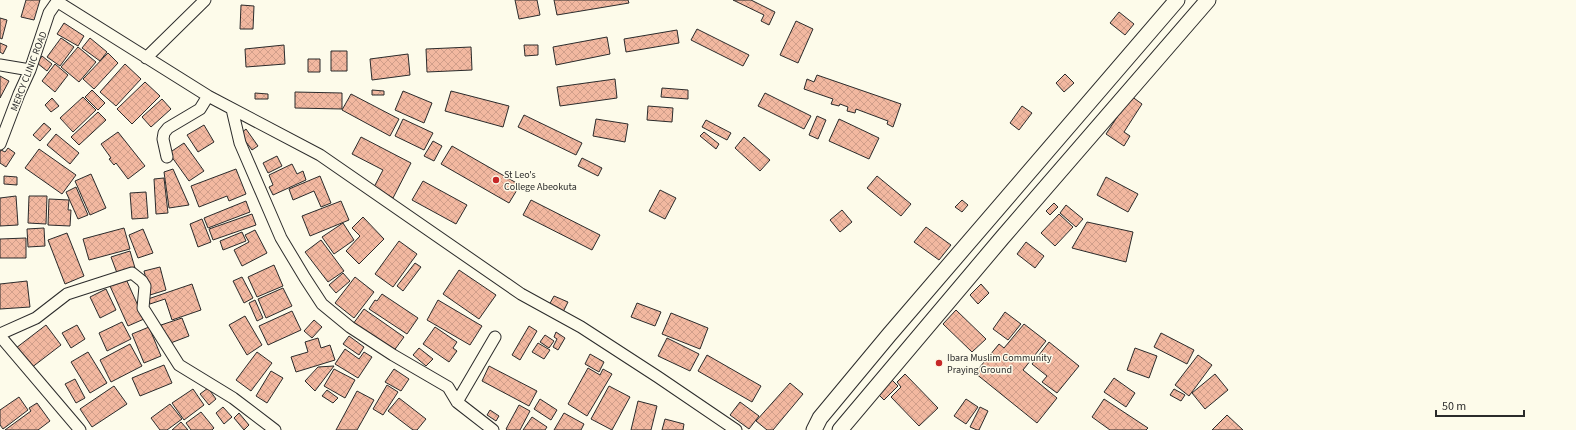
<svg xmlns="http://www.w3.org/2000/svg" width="1576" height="430" font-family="'Source Sans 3',sans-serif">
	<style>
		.building { fill: url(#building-cross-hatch); stroke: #2b2b2b }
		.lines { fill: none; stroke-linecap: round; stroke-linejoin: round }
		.minor-casing { stroke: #2b2b2b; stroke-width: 13 }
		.secondary-casing { stroke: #2b2b2b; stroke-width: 17 }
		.minor { stroke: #fdfbea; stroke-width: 11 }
		.secondary { stroke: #fdfbea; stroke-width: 15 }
		.poi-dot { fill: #c62828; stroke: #fdfbea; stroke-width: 1.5 }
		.labels { text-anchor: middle; stroke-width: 3; stroke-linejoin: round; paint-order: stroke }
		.street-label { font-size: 10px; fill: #2b2b2b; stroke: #fdfbea }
		.poi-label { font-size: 10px; fill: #2b2b2b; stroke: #fdfbea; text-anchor: start }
	</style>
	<defs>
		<pattern id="building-cross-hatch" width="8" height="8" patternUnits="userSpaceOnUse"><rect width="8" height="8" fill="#f2b8a0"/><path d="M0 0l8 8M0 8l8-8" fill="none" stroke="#d09e8a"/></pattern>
	</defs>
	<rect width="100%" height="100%" fill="#fdfbea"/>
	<path class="building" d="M26,0H40L34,20L21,17Z
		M515,0H537L540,15L519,19Z
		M554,0H628L629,3L557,15Z
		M733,0H751L775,12L769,25L761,21L764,15Z
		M241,5L254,6L253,29H240Z
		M1119,12L1134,24L1125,35L1110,23Z
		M0,18L7,20L2,39L0,38Z
		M796,21L813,29L798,63L780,55Z
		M64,23L84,36L78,46L57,34Z
		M697,29L749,55L743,66L691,40Z
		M677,30L679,43L626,52L624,39Z
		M607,37L610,54L556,65L553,47Z
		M61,38L74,47L60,66L47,57Z
		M90,38L107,52L100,61L82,48Z
		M0,43L7,46L3,54L0,52Z
		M284,45L285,64L246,67L245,49Z
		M524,45H538V55L525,56Z
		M78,47L96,62L79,82L61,67Z
		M471,47L472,70L427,72L426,49Z
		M331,51H347V71H331Z
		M108,53L118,63L94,89L83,79Z
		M408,54L410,75L372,80L370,59Z
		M42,56L52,64L47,71L37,63Z
		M308,59H320V72H308Z
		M55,64L68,75L55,92L42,81Z
		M125,64L141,79L116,106L100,92Z
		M1065,74L1074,83L1064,92L1056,83Z
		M817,75L901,104L893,127L887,124L888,121L856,109L855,113L847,111L848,107L840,104L839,106L831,104L833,99L804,89L807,79L814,82Z
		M0,76L9,81L0,98Z
		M615,79L617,98L560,106L557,87Z
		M145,82L160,96L132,124L117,109Z
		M662,88L688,90V99L661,97Z
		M92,90L105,103L98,110L85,97Z
		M372,90L384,91V95H372Z
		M403,91L432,103L424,123L395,110Z
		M451,91L509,106L503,127L445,111Z
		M295,92L342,93V109L295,108Z
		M255,93L268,94V99H255Z
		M765,93L811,116L804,129L758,106Z
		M351,94L399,119L390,136L342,110Z
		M1131,96L1142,104L1124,132L1130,136L1124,146L1106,134Z
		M83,97L96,110L73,132L60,118Z
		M52,98L59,106L51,112L45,105Z
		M162,99L171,109L151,127L142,117Z
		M648,106L673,108L672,122L647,120Z
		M1022,106L1032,113L1019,130L1010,123Z
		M98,112L106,120L79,145L71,137Z
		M524,115L582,143L576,155L518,127Z
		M817,116L826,120L818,139L809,135Z
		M403,119L433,133L424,150L395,136Z
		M596,119L628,124L625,142L593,136Z
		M839,119L879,138L869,159L829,141Z
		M706,120L731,133L727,140L702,127Z
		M44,123L51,129L40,141L33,135Z
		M204,125L214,142L198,152L187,135Z
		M246,129L258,146L252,150L240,134Z
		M118,132L145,166L128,179L116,163L114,165L109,159L111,158L101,144Z
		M704,132L719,144L716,149L700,136Z
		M56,134L79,153L70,164L47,145Z
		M361,137L411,163L393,198L374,187L383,170L352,154Z
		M744,137L770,160L760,171L735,148Z
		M433,141L442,146L434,161L424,156Z
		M184,143L204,171L189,181L169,153Z
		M452,146L520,185L509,203L441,164Z
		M8,148L15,153L6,167L0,163V152L1,150L5,152Z
		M39,149L76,175L62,194L25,168Z
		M277,156L282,166L268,173L263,163Z
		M582,158L602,168L598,176L578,166Z
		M292,164L297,174L303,171L306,180L273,195L269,187L273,185L269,175Z
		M173,169L189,205L169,208L164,172Z
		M236,169L246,194L229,201L227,196L199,207L191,186Z
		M91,174L106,208L90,215L75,181Z
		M4,176L17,177V185L4,184Z
		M320,176L331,203L321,207L314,191L293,200L289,189Z
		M877,176L911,204L901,216L867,188Z
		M1106,177L1138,194L1128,212L1097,195Z
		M164,178L168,213L156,214L154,179Z
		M423,181L467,205L456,224L412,200Z
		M76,187L88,215L78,219L66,192Z
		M660,190L676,198L665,219L649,211Z
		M146,192L148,218L132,219L130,193Z
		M16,196L18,225L0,226V198Z
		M29,196H47L46,224L28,223Z
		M49,199L69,200L68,210H71L70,226L48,225Z
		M531,200L600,235L592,250L523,215Z
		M962,200L968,205L962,212L955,207Z
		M246,201L250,212L208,228L204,218Z
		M341,201L349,220L310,236L302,216Z
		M1054,203L1058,207L1050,215L1046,211Z
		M1066,205L1083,219L1076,227L1060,213Z
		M842,210L852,222L840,232L830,220Z
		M252,214L256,225L213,240L209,229Z
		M1059,214L1073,227L1055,246L1041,233Z
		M363,217L384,239L359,264L346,251L360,236L352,228Z
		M202,219L211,242L198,247L190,224Z
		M1087,222L1133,232L1126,262L1072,248Z
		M343,223L354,240L334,254L322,237Z
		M926,227L951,245L939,260L914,242Z
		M44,228L45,246L28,247L27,229Z
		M124,228L130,249L89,260L83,239Z
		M143,229L153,253L138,258L129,235Z
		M255,230L267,253L242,266L234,250L249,242L245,235Z
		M242,232L246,241L223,250L220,241Z
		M67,233L84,276L65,284L48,240Z
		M26,238V258H0V239Z
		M321,240L344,271L328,282L305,252Z
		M399,241L417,254L393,287L375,274Z
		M1026,242L1044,256L1035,268L1017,254Z
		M130,251L135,268L117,273L111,257Z
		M415,263L421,267L403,291L397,286Z
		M274,265L283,286L257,297L248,277Z
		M160,267L166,290L150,295L144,271Z
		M459,270L496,295L479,319L443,294Z
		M343,273L350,281L336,293L329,285Z
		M242,277L253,298L244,303L233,281Z
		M355,277L374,292L354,318L335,303Z
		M126,279L144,319L128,326L110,286Z
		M27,281L30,307L0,309V284Z
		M192,284L201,310L172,320L165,299L150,304L148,299Z
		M981,284L989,293L978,304L970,295Z
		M283,288L292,306L266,318L258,299Z
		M106,289L116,310L100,318L90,297Z
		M382,294L418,318L407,334L369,309L375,300L377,301Z
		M554,296L568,302L563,312L549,305Z
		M255,300L263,318L257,321L249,303Z
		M438,300L482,326L470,345L427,320Z
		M637,303L661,312L655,326L631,317Z
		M364,309L404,337L393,352L353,324Z
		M956,310L986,339L972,352L943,324Z
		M292,311L301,330L268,345L259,326Z
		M1005,312L1021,324L1008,340L993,329Z
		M671,313L708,328L700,349L662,334Z
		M245,316L262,345L247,355L229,325Z
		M182,318L189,336L168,344L161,325Z
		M314,320L322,327L312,338L304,331Z
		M122,322L131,339L107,351L99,333Z
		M1024,324L1046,341L1023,370L1057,398L1037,423L975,373L999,344L1004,348Z
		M46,325L61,345L31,368L16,348Z
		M77,325L85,339L71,348L62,333Z
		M529,326L537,331L520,360L512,355Z
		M149,327L161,356L144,363L132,334Z
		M435,327L457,342L453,348L457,351L449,362L423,344Z
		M556,332L565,338L558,350L553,347L557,339L554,337Z
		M1161,333L1194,350L1187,364L1154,347Z
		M545,335L554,341L549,348L540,342Z
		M349,336L364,347L359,355L343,344Z
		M318,338L321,348L330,345L335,360L296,372L291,357L308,352L305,342Z
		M667,338L699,354L690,371L658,356Z
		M1049,342L1079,366L1057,393L1042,382L1047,376L1032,364Z
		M538,343L550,350L544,359L532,352Z
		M130,344L142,366L111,382L100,360Z
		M419,348L433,359L426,366L413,355Z
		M1135,348L1157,356L1149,378L1127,370Z
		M345,349L359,359L364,352L372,357L358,378L335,364Z
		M88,352L107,383L90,393L71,362Z
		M257,352L272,363L251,391L236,380Z
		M590,354L604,362L599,372L585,364Z
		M707,355L761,386L752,402L698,371Z
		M1198,355L1212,365L1189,396L1175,385Z
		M164,365L172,383L140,396L132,378Z
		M334,366L315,391L305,381L318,367Z
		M489,366L537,391L529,406L482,381Z
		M588,368L600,375L603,369L612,374L587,416L568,404Z
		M334,369L355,380L345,398L324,386Z
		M394,369L409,379L401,391L385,382Z
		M271,371L283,378L267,403L256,396Z
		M905,374L938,408L919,426L891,397L901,387L897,382Z
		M1215,374L1228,390L1205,409L1192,393Z
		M1114,378L1135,393L1126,407L1104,392Z
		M75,379L85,398L76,403L65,384Z
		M891,379L898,386L884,400L877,393Z
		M790,383L803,394L773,430H767L756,421Z
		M387,385L398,392L383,415L373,409Z
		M114,386L127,404L92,427L80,409Z
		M609,386L630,397L612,430L591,419Z
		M208,388L216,399L209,405L200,394Z
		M193,389L204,405L184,420L172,403Z
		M1174,389L1185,395L1181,401L1170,395Z
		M327,390L338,398L333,403L322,396Z
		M357,391L374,400L357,430H336Z
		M19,397L28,410L3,429L0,425V410Z
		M399,398L426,419L417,430H413L388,411Z
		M540,399L557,410L551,420L534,409Z
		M966,399L978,407L966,424L954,416Z
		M1104,399L1148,428L1146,430H1110L1092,417Z
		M638,401L657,406L651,430H631Z
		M740,402L759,416L749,429L730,415Z
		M37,403L50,421L38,430H5L31,411L29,408Z
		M170,404L182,419L167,430H160L151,418Z
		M519,405L530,411L520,430H507L506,429Z
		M223,407L232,417L224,424L216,413Z
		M980,407L988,411L979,430H977L970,427Z
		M490,410L499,416L496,421L487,415Z
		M201,412L214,428L212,430H191L186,423Z
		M239,413L249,425L244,430L234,418Z
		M564,413L584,424L581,430H554Z
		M1227,415L1243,430H1212Z
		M532,417L547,427L545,430H523Z
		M665,419L684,424L683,430H662Z
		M181,422L188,430H172Z"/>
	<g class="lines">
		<defs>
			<path id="minor" d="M58,2L208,96L320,155L521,294L581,327L658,377L736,430
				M146,58L205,0
				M0,65L30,70
				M232,109L240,143L281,238L305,278L322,304L350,327L393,355L448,387L457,402L493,430
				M0,144L19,94L30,70L49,13L58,0
				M167,157L163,139L164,133L168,128L200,109L208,96
				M0,334L36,318L67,294L132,273L142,281L145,286L143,308L179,365L233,398L275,430
				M0,336L80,430
				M457,402L495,337"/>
			<path id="secondary" d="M814,430L820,418L889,335L1177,0
				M840,430L1002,238L1208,0"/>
		</defs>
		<use href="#minor" class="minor-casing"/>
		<use href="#secondary" class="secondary-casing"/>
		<use href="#minor" class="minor"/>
		<use href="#secondary" class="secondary"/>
	</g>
	<g class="poi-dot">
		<circle cx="496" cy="180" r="4"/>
		<circle cx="939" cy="363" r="4"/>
	</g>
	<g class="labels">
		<g class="street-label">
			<text transform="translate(28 71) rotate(-69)" y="4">MERCY CLINIC ROAD</text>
		</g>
		<g class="poi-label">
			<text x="504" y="178">St Leo's<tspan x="504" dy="12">College Abeokuta</tspan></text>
			<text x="947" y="361">Ibara Muslim Community<tspan x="947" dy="12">Praying Ground</tspan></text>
		</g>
	</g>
	<path d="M1436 410v6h88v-6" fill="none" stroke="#2b2b2b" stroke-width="2"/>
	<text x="1442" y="410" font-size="12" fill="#2b2b2b" stroke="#fdfbea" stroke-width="3" paint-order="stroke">50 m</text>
</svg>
